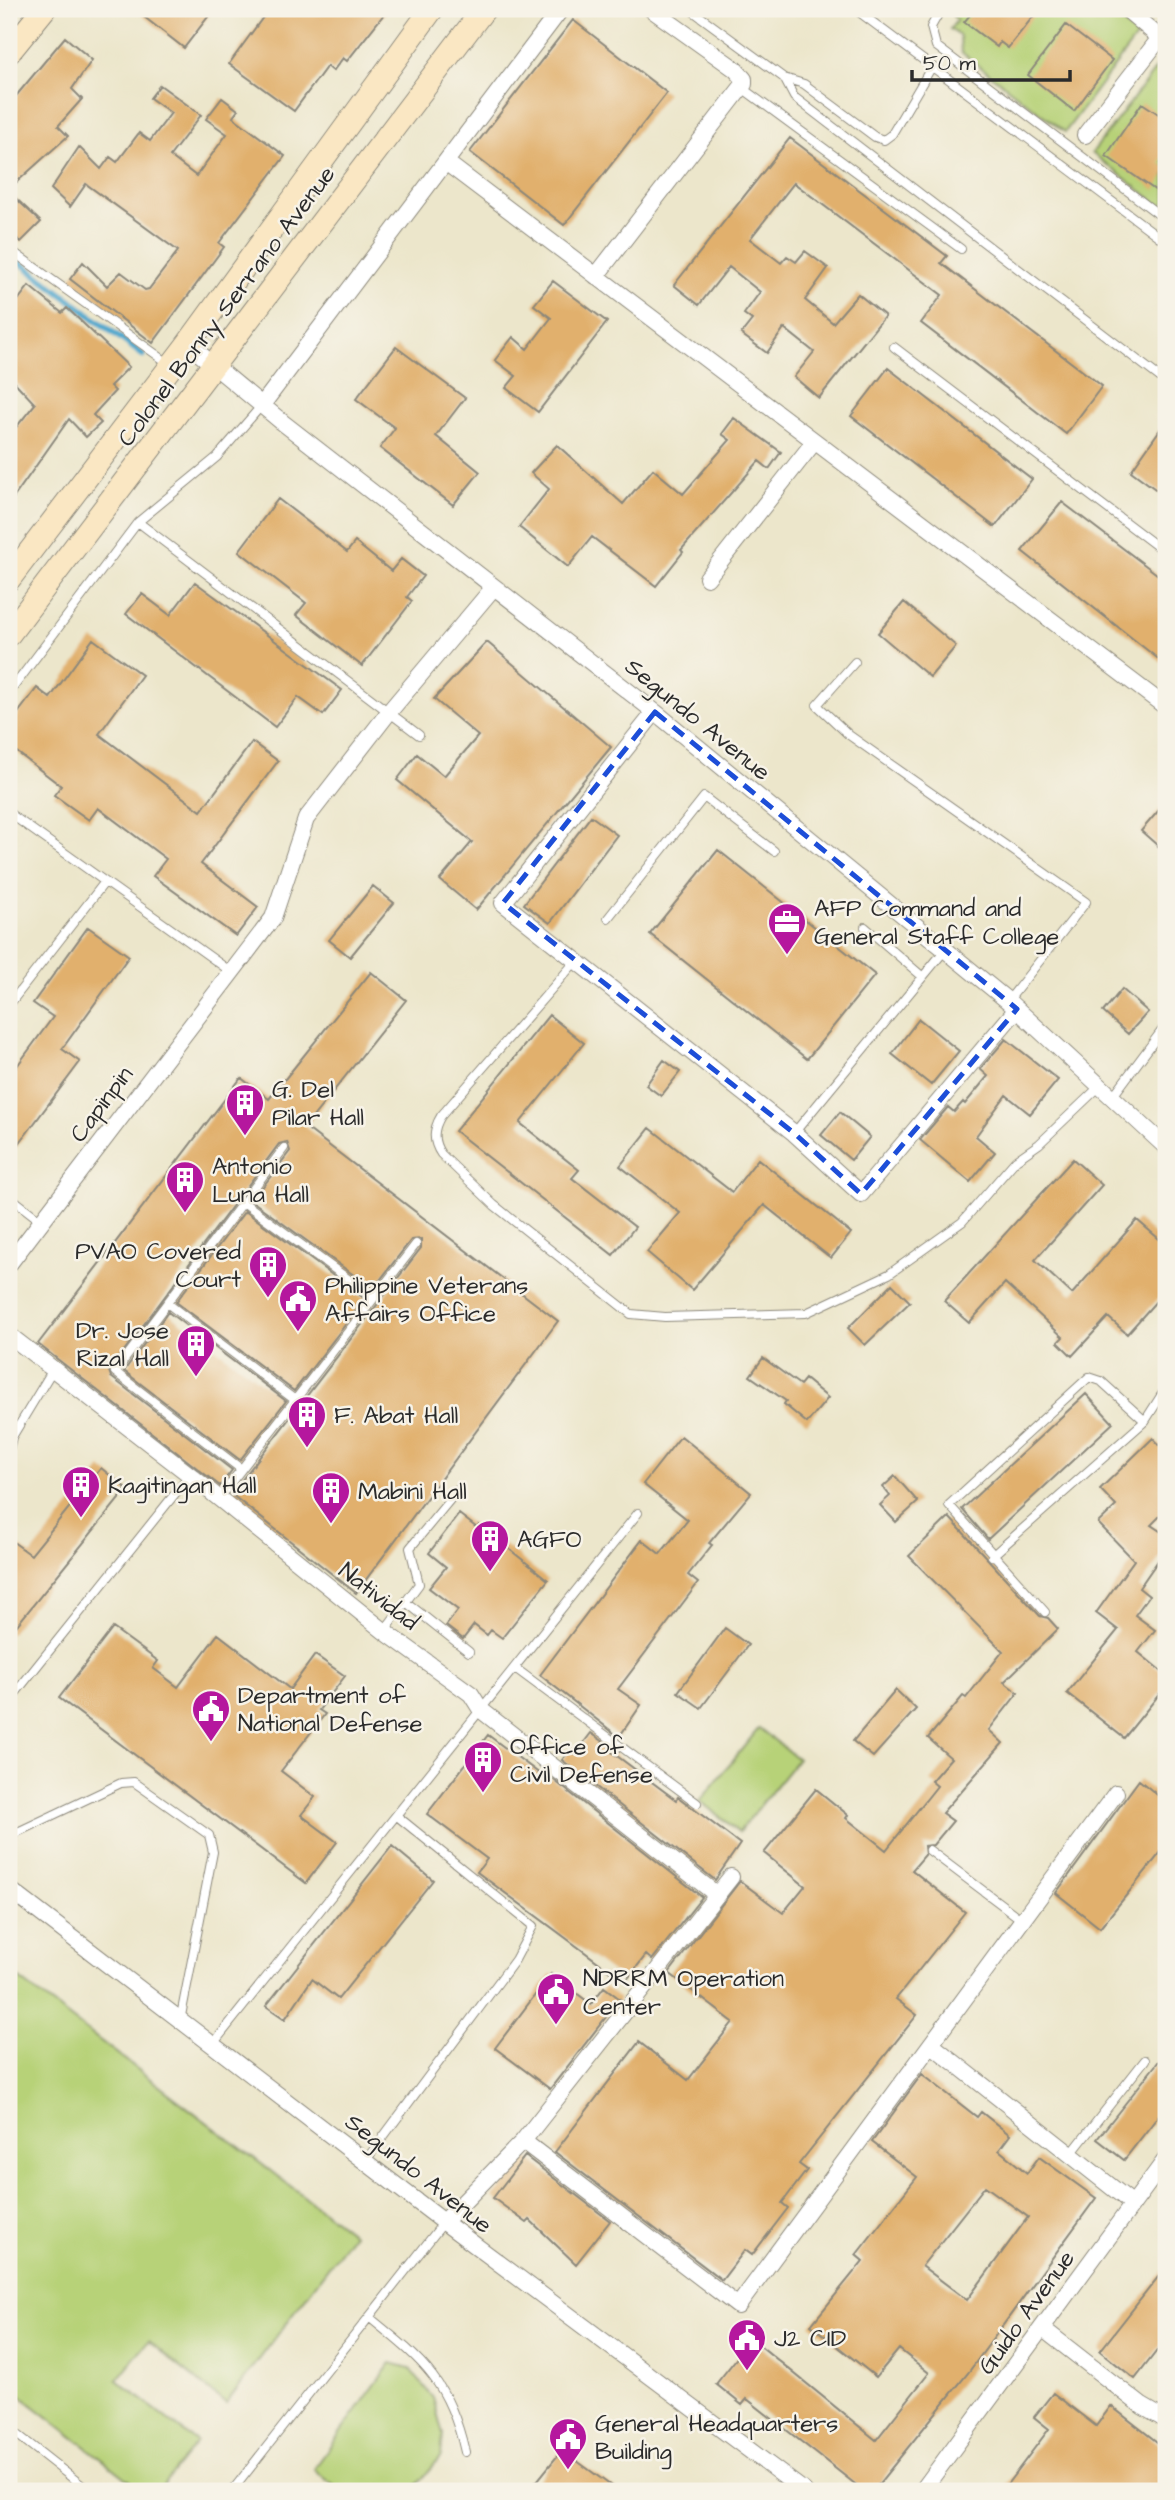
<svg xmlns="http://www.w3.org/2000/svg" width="1175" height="2500" font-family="'Architects Daughter',sans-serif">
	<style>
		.green { fill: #b7d278; stroke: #717e52; stroke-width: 2 }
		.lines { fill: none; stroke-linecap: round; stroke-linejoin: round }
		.stream { stroke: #51a8ce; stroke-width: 6 }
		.building { fill: #e1b06d; fill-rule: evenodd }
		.lane-casing { stroke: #8c887b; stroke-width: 10 }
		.street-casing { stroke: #8c887b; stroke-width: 18 }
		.secondary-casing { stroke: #8c887b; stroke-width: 25 }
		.lane { stroke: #fff; stroke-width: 8 }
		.street { stroke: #fff; stroke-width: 16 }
		.secondary { stroke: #fae7c3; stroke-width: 23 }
		.marked { fill: none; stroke: #1d4ed8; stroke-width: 5; stroke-dasharray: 14 9; stroke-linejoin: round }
		.labels { text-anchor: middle; stroke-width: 5; stroke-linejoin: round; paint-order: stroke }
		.street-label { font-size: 24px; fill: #2b2b2b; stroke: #f7f3e8 }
		.poi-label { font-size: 24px; fill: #2b2b2b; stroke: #f7f3e8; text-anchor: start }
	</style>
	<rect width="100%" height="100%" fill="#f7f3e8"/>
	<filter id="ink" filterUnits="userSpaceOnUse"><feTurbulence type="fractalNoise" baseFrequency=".0143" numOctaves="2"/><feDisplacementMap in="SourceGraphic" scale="14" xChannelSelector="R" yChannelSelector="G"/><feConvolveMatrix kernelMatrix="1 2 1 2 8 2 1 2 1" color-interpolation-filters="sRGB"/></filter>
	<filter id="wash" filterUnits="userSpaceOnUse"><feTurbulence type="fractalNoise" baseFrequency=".00686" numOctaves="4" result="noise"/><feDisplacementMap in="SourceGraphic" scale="28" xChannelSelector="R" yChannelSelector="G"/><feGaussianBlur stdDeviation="1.57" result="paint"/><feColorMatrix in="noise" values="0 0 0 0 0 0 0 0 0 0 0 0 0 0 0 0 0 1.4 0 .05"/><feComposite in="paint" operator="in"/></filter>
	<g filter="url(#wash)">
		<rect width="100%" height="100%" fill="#ece6cb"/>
		<path class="green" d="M958,9H1106L1137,36L1065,132L961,52L960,36L950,29L957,20L953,16Z
			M1164,58L1166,201L1162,207L1092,153Z
			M759,1728L798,1759L739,1832L700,1801Z
			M9,1971L353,2234L226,2404L148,2341L117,2380L197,2442L158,2491H143L9,2387Z
			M391,2363L409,2368L433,2398L443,2434L441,2456L412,2491H340L314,2469Z"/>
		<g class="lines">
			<path class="stream" d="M9,254L143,355"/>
		</g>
		<g id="blocks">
			<path class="building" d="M134,9H214L184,48Z
				M269,9H388L347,61L343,58L333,71L327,66L294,111L229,64Z
				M975,9H1039L1008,48L1000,42L997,47L964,22Z
				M573,20L667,93L564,225L470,152Z
				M1066,25L1112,60L1074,111L1028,75Z
				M65,37L92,60L72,89L82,99L58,126L68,136L9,189V90L16,96Z
				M160,85L201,115L170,156L196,176L227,134L206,119L222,98L238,110L233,117L285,156L219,243L224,247L153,343L70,279L83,262L107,286L121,272L145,290L149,289L178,251L86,184L70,207L51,189L79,147L101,169L110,157L117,162L139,133L150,141L171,113L150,98Z
				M1142,103L1166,119V153L1160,163L1166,167V173L1155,190L1106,156Z
				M790,138L947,256L941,263L1102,386L1066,434L921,323L942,295L794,183L750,239L781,263L787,256L796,262L805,251L828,268L805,300L833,323L858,294L885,316L819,398L794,377L814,352L784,328L767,353L741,334L752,320L744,314L760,292L729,267L699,305L674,285Z
				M9,192L41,222L21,242L9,232Z
				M553,281L607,322L538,412L506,388L516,376L495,360L513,337L527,349L551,318L534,305Z
				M29,286L62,313L67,308L129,367L110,386L115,391L93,415L101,423L86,437L69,419L9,504V436L35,404L9,376V312Z
				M396,347L465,398L436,436L480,472L453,505L380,448L395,428L356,399Z
				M888,368L1032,479L995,527L851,416Z
				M734,418L781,452L769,469L759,461L681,550L683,552L656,586L592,537L568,567L519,527L549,489L531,473L557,445L623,504L653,469L683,494L730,440L722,434Z
				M1166,421V497L1131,471Z
				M278,499L347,552L355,542L391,571L401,559L423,576L407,597L412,601L362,666L296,615L306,603L239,551Z
				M1062,502L1166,581V665L1022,551Z
				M195,582L342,690L323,715L298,697L275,727L126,614L142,594L170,615Z
				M904,602L956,646L930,677L878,633Z
				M93,639L142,675L99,734L201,811L252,742L278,761L201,864L258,907L236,936L153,876L166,859L98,808L89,820L54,795L61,786L9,746V725L37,688L50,698Z
				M487,642L611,747L476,910L440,880L472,842L397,780L417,754L444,776L478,736L434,699Z
				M1166,802V853L1141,831Z
				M591,816L617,835L550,923L524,904Z
				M718,850L875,975L807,1059L650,934Z
				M373,886L394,903L350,957L329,940Z
				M88,927L129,956L62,1049L80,1062L9,1157V1077L53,1017L33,1003Z
				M371,972L406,1000L305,1127L558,1321L356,1593L231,1494L421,1248V1239L411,1240L373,1289L252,1201L290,1151L287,1142L279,1144L109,1371L111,1377L232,1470L220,1486L38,1344L241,1078L269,1099Z
				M1122,989L1148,1012L1128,1034L1103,1012Z
				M549,1015L584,1043L520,1123L579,1170L572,1178L635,1227L613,1255L455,1131Z
				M919,1019L959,1051L931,1085L892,1054Z
				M1006,1039L1058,1080L1030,1114L1006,1095L976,1136L995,1152L970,1182L920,1140L948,1107L954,1112L963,1102L965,1104L988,1076L980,1069Z
				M664,1060L680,1072L661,1096L646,1085Z
				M840,1112L870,1137L851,1160L821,1135Z
				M650,1128L732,1192L758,1159L851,1233L831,1258L764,1205L692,1290L647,1252L680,1213L620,1166Z
				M1073,1159L1102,1185L1035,1260L1072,1294L1137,1220L1166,1245V1290L1127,1334L1108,1317L1072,1356L1058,1342L1063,1337L1005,1283L969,1323L944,1301Z
				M245,1211L365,1299L294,1391L176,1302Z
				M892,1284L910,1302L865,1345L848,1328Z
				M168,1312L286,1401L240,1460L124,1371Z
				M763,1358L800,1385L805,1379L828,1398L807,1423L784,1404L786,1401L750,1376Z
				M1086,1394L1113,1423L988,1539L962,1509Z
				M681,1436L751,1493L709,1543L712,1545L688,1575L698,1583L618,1689L641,1705L619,1737L540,1675L642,1540L660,1554L688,1520L643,1484Z
				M1153,1438L1166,1452V1510L1151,1525L1166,1535V1549L1139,1588L1149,1596L1135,1615L1155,1630L1138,1652L1166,1675V1686L1124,1738L1067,1693L1118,1630L1096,1613L1134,1560L1098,1523L1116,1506L1100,1489Z
				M101,1468L127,1489L9,1635V1539L31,1555Z
				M895,1476L918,1502L896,1522L880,1505L890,1496L883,1487Z
				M459,1514L477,1528L479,1525L548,1580L502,1638L491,1630L487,1635L474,1625L463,1639L446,1626L458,1610L429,1588L446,1567L429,1553Z
				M949,1517L1040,1616L1048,1618L1058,1629L1004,1682L1018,1693L989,1730L1003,1743L942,1813L953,1821L933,1845L924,1846L925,1855L912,1870L965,1912L896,1999L917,2015L799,2164L807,2170L782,2203L788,2208L752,2255L745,2250L722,2280L555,2152L639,2042L688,2080L733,2022L669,1973L740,1881L783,1913L805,1886L764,1853L816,1789L848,1815L846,1818L886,1850L937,1786L931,1781L951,1758L928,1738L963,1696L966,1698L1003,1651L909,1556Z
				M113,1628L158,1661L153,1668L178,1687L218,1634L290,1689L315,1655L345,1676L319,1710L325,1714L281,1771L315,1797L301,1815L337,1842L306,1883L59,1698Z
				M725,1628L748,1645L701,1708L678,1692Z
				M896,1690L916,1709L873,1757L853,1741Z
				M591,1733L611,1747L609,1750L676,1800L678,1797L740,1844L715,1880L562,1760L570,1750L575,1754Z
				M488,1735L548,1780L550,1777L702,1897L652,1960L646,1955L625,1982L477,1872L487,1859L427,1814Z
				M1139,1780L1166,1802V1846L1100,1928L1056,1893Z
				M392,1846L433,1880L338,1999L312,1979L285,2019L266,2006Z
				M551,1974L591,2004L604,1987L620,1999L550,2089L495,2048Z
				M1166,2052V2106L1124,2160L1097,2139Z
				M922,2074L977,2117L981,2112L1010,2135L999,2150L1027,2173L1039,2157L1096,2198L968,2373L873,2491H864L747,2399L742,2405L716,2384L752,2339L876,2440L929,2373L899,2349L876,2377L811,2325L863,2261L856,2255L917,2177L872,2142ZM985,2186L1028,2217L967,2300L922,2266Z
				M525,2156L610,2221L576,2264L530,2220L527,2223L493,2198Z
				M1166,2267V2339L1135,2379L1100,2351Z
				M1053,2393L1096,2426L1111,2406L1166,2449V2491H1002L1049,2429L1034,2417Z
				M562,2450L618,2491H529Z"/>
		</g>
	</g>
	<g filter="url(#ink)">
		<use href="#blocks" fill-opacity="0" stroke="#8c887b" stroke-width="2"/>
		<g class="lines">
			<defs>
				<path id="lane" d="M690,9L784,78L794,97L1166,382
					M855,9L1166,242
					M941,9L931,27L936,46L1166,220
					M784,78L804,84L875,137L884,140L892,134L931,68
					M742,88L961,249
					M9,249L171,365
					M894,347L1166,553
					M138,522L419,735
					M855,662L817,705L849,735L1086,902L1008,1001
					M9,693L138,522L217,457L262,405
					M9,813L230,971
					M608,918L704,797L774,851
					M865,927L923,977
					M575,962L441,1116C433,1129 432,1141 441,1154L494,1205L631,1314L665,1317L806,1313L889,1274L962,1222L1016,1160L1039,1144L1101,1085
					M9,1005L104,883
					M1113,1096L1166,1025
					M794,1133L945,950
					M9,1196L41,1221
					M243,1202L374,1298
					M167,1303L295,1400
					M9,1450L12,1437L52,1371
					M241,1469L115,1372L284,1148
					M219,1498L416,1244
					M992,1556L1145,1421L1166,1388
					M406,1602L469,1652
					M1045,1612L949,1505L1089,1377L1101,1381L1145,1421
					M384,1631L419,1584L410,1548L458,1490
					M515,1668L697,1803
					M9,1701L190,1475
					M9,1836L121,1783L134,1782L209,1835L213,1852L180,2021
					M929,1850L1022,1920
					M213,2044L638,1513
					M1071,2154L1145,2060
					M366,2160L515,1960L533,1926L397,1816
					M369,2317C423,2361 449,2381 465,2452
					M9,2428L89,2491
					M232,2491L444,2222"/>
				<path id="street" d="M1126,9L1166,43
					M1085,135L1160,38
					M447,163L1166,707
					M596,276L744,84V79L735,69L651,9
					M188,344L282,422L655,712L1008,1001L1166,1147
					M262,405L561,9
					M707,578L814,442
					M655,712L503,903L794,1133L861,1194L1017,1009
					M9,1264L273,918L306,819L389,712L494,587
					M9,1335L190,1475L384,1631L471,1694L481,1710L717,1895
					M9,1889L444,2222L804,2491
					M932,2045L1133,2204
					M523,2141L738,2306L1116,1793
					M444,2222L523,2141L731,1877
					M1042,2328L1142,2406L1166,2420
					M922,2491L1166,2159"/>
				<path id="secondary" d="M9,52L44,9
					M9,579L188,344L432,9
					M9,634L484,9"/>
			</defs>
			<use href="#lane" class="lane-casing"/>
			<use href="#street" class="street-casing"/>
			<use href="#secondary" class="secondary-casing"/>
			<use href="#lane" class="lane"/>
			<use href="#street" class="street"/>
			<use href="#secondary" class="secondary"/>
		</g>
	</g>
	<path class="marked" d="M655,712L1017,1009L861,1194L794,1133L503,903Z"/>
	<defs>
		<symbol id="office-pin" viewBox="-11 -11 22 30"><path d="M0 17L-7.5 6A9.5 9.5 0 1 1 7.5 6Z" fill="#b5179e" stroke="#f7f3e8"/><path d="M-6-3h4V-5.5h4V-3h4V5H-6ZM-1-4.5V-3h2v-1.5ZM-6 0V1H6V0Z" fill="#fff"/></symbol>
		<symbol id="building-pin" viewBox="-11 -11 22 30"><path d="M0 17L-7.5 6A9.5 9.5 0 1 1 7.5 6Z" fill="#b5179e" stroke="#f7f3e8"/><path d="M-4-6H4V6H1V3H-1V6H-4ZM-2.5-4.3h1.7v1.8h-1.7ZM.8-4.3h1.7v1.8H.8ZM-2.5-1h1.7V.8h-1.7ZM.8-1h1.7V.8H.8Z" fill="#fff"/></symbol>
		<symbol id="civic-pin" viewBox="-11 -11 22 30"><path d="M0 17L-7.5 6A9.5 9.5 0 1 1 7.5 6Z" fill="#b5179e" stroke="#f7f3e8"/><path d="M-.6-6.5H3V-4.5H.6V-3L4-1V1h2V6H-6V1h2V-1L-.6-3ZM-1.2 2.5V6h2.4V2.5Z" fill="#fff"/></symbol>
	</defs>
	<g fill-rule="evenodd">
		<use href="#office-pin" x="765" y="900" width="44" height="60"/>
		<use href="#building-pin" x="223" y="1081" width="44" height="60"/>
		<use href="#building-pin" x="163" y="1158" width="44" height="60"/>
		<use href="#building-pin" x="246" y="1243" width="44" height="60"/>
		<use href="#civic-pin" x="276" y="1277" width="44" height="60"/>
		<use href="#building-pin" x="174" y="1322" width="44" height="60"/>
		<use href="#building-pin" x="285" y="1393" width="44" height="60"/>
		<use href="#building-pin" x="59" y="1463" width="44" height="60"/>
		<use href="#building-pin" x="309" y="1469" width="44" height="60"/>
		<use href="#building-pin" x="468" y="1517" width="44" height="60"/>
		<use href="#civic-pin" x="189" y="1687" width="44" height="60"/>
		<use href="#building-pin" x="461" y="1738" width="44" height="60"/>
		<use href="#civic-pin" x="534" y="1970" width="44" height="60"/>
		<use href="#civic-pin" x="725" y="2316" width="44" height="60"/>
		<use href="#civic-pin" x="546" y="2415" width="44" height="60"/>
	</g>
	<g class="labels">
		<g class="street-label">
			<text transform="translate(226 306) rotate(-53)" y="8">Colonel Bonny Serrano Avenue</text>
			<text transform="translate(698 719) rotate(39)" y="8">Segundo Avenue</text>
			<text transform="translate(101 1104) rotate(-53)" y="8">Capinpin</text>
			<text transform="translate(379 1596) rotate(38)" y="8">Natividad</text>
			<text transform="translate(419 2173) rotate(38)" y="8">Segundo Avenue</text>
			<text transform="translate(1026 2312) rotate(-54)" y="8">Guido Avenue</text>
		</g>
		<g class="poi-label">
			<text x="814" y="916">AFP Command and<tspan x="814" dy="28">General Staff College</tspan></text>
			<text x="272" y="1097">G. Del<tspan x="272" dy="28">Pilar Hall</tspan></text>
			<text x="212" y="1174">Antonio<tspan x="212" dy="28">Luna Hall</tspan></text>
			<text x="241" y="1259" text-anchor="end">PVAO Covered<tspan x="241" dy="28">Court</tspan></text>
			<text x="325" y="1293">Philippine Veterans<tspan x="325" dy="28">Affairs Office</tspan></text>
			<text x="169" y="1338" text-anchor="end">Dr. Jose<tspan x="169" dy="28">Rizal Hall</tspan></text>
			<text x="334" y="1423">F. Abat Hall</text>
			<text x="108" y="1493">Kagitingan Hall</text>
			<text x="358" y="1499">Mabini Hall</text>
			<text x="517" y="1547">AGFO</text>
			<text x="238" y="1703">Department of<tspan x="238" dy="28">National Defense</tspan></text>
			<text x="510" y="1754">Office of<tspan x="510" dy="28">Civil Defense</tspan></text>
			<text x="583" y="1986">NDRRM Operation<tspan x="583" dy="28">Center</tspan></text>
			<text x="774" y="2346">J2 CID</text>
			<text x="595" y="2431">General Headquarters<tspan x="595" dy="28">Building</tspan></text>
		</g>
	</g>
	<rect width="1175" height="2500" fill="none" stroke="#f7f3e8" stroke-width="35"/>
	<path d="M912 70v10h158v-10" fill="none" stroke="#2b2b2b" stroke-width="3.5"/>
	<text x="923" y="70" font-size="21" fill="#2b2b2b" stroke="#f7f3e8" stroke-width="5" paint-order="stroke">50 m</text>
</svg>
